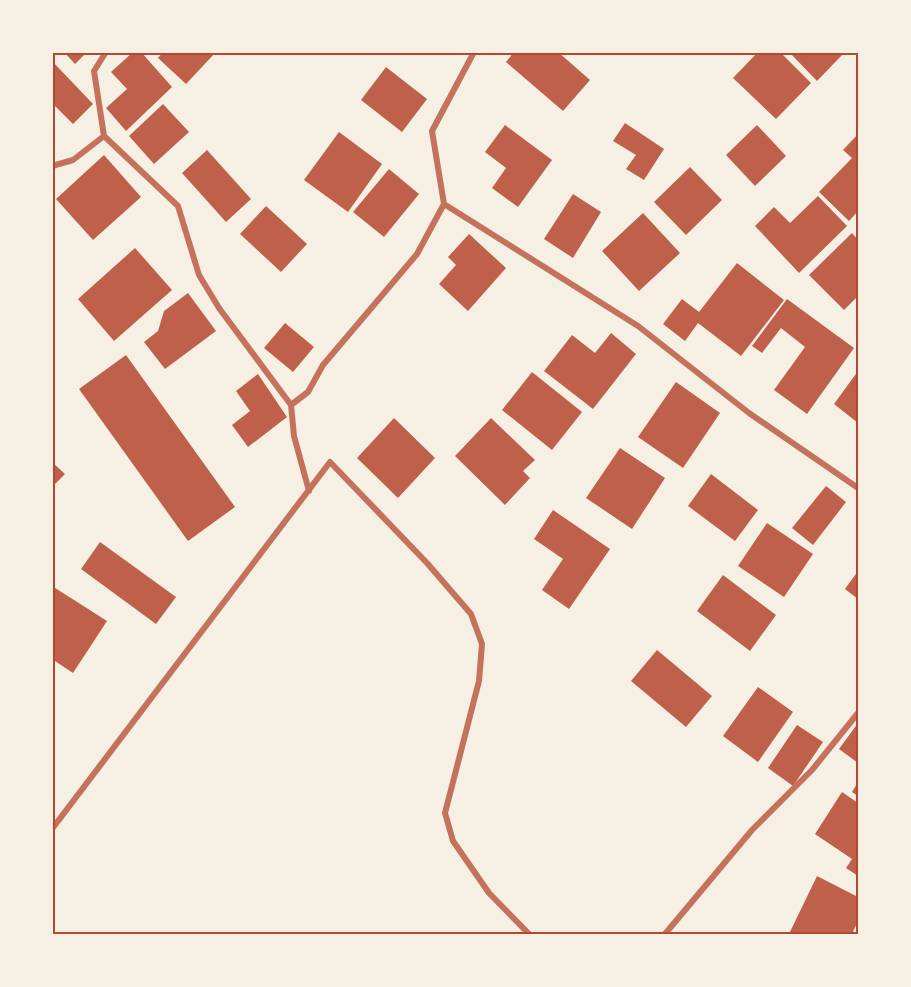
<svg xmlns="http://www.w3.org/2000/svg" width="911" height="987" font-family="Ubuntu,sans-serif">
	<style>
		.building { fill: #bf614a }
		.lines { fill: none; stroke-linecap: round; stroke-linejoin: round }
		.minor { stroke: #c5725c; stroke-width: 6 }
		.neatline { fill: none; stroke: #b5482f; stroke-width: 2 }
	</style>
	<rect width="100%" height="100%" fill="#f6efe4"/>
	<path class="building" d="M64,52H87L75,64Z
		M133,52H141L172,87L126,131L106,108L127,89L111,72Z
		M163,52H216L186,84L158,58Z
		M514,52H558L590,80L563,111L506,62Z
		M758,52H780L811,83L776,119L733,78Z
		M789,52H845L817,81Z
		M52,61L93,104L73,124L52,103Z
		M386,67L427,99L402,132L361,100Z
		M163,104L189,132L154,164L129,136Z
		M625,123L664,149L644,180L626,169L636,155L613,141Z
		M505,125L552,160L518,207L492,188L506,168L485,152Z
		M757,125L786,156L755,186L726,155Z
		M339,132L382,164L348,212L304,180Z
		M858,134V211L849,221L819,192L852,158L843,150Z
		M207,150L251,199L226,222L182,173Z
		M104,155L141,197L93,240L56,199Z
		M690,167L722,200L686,235L654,202Z
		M389,169L419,194L384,237L353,212Z
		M573,194L601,212L573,258L544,239Z
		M818,196L847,226L799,273L755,226L774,207L790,223Z
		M266,206L307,244L281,272L240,234Z
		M643,213L680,253L639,291L602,251Z
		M852,233L858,240V296L844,310L809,275Z
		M469,234L506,268L468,311L439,284L456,265L448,257Z
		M135,248L172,290L114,341L78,299Z
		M737,263L784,300L741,356L698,323L685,341L663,324L682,299L699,312Z
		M188,293L216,331L165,369L144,342L158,331L164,311Z
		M787,299L854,348L807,414L774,390L805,347L781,328L762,353L752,346Z
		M285,323L314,347L293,372L264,348Z
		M611,333L636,354L593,409L544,371L572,335L595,353Z
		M126,355L235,507L188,541L79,389Z
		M858,371V423L834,404Z
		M532,372L582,412L552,450L502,410Z
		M258,374L287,417L248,447L232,425L250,411L236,391Z
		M676,382L720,413L683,468L638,437Z
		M394,418L435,458L398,498L357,458Z
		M491,418L535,460L523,471L530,478L505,505L455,456Z
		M620,448L665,478L632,529L586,498Z
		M52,462L65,474L52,487Z
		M711,474L758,510L735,541L688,506Z
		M826,486L846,502L813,545L792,528Z
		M553,510L610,549L569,609L542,590L563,559L534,539Z
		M767,523L813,554L784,597L738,566Z
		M100,542L176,597L156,624L81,569Z
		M858,571V599L845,589Z
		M723,575L776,615L750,651L697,611Z
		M52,586L107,621L73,673L52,659Z
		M657,650L712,696L686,727L631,681Z
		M758,687L793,712L758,762L723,736Z
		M858,723V763L839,749Z
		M797,725L823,742L793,786L768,768Z
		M858,782V796L852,792Z
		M842,792L858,803V876L846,868L852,859L815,834Z
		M817,876L858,897V921L852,934H789Z"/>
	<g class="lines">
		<path class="minor" d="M474,52L432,131L444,204L638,326L749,413L858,488
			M104,136L178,206L199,275L219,308L291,405L294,436L309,491
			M52,166L73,160L104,136L94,71L106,52
			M291,405L308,392L323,365L417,254L444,204
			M52,829L330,462L427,563L471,614L482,644L479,681L445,813L453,841L489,893L529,934
			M665,934L752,830L812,770L858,713"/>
	</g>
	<rect width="911" height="987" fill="none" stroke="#f6efe4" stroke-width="108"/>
	<rect x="54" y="54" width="803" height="879" class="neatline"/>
</svg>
